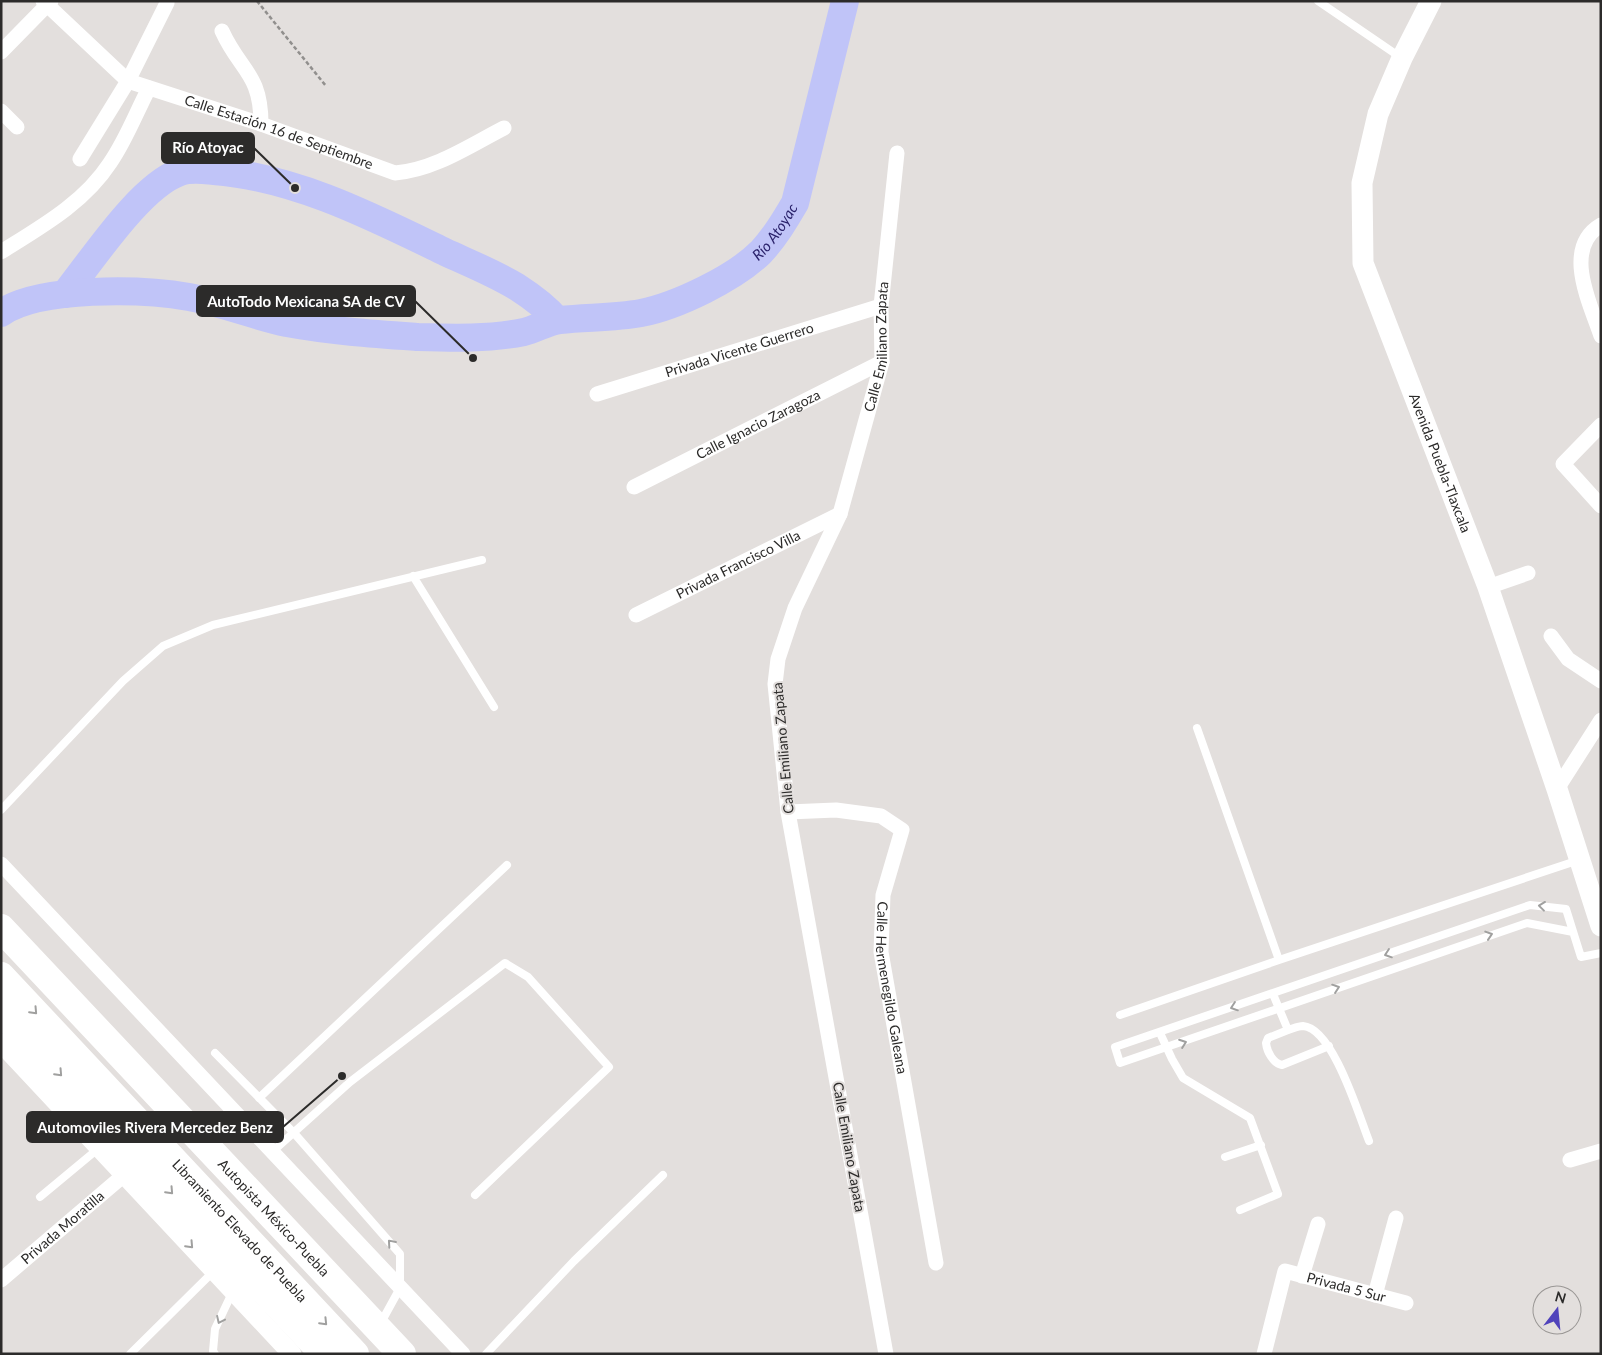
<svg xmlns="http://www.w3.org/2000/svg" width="1602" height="1355" font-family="Lato,sans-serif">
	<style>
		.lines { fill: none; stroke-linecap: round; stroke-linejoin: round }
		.river { stroke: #c0c4f8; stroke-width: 28 }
		.path { stroke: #918f8d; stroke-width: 2.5; stroke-dasharray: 4 2.5; stroke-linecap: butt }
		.service { stroke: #fff; stroke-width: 8 }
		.minor { stroke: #fff; stroke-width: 15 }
		.tertiary { stroke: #fff; stroke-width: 19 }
		.secondary { stroke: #fff; stroke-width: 21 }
		.motorway { stroke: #fff; stroke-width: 28 }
		.oneway { stroke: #a0a09f }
		.labels { text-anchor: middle; stroke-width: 4; stroke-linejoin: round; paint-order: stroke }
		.street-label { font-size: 14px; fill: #2c2b2a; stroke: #e3dfdd }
		.water-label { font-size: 15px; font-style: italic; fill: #2a226b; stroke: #e3dfdd }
		.leader { fill: none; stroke: #2c2b2a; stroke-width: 2 }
		.callout-dot { fill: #2c2b2a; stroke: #e3dfdd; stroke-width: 2 }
		.callout { fill: #2c2b2a; stroke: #2c2b2a; stroke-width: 2 }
		.callout-label { font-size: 15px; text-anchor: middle; font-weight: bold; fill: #fff }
	</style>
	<rect width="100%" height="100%" fill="#e3dfdd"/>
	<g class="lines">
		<g class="river">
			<path d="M65,294C93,259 140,186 180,172C191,168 203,170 214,171C295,177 373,217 445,252C469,263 494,273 517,287C531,296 546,307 557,320"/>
			<path id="s1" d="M1,313C40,286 143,289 189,297C223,303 254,316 287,323C330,331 375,334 418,337C453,338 490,339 524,332C536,329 549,321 560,320C587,317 614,318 641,313C677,306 735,278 761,252C775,237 785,220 795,203L845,1"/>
		</g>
		<path class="path" d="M257,1L326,86"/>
		<path class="service" d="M1318,1L1400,57
			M413,576L494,707
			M1197,728L1279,960L1579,860
			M1,810L123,681L163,646L213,625L482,560
			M1573,932L1527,923L1120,1063L1115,1047L1530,905L1566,909L1581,957L1601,953
			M1273,994L1288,1030C1292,1029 1298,1026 1303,1026C1333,1028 1359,1116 1369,1141
			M1120,1015L1279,960
			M1288,1030L1268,1038L1266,1043C1267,1052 1273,1063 1282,1065L1329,1046
			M1160,1033L1172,1059L1183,1078L1250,1118L1278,1194L1240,1210
			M215,1053L294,1133L400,1254V1288L383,1319
			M259,1098L507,865
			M272,1152L350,1082L505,963L528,977L609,1067L475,1195
			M1225,1157L1261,1145
			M40,1197L99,1148
			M130,1354L214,1271
			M215,1354L213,1351L215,1329L232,1293
			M486,1354L574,1261L663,1175"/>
		<g class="minor">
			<path id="s2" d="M43,1L128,81L261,124L395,173C434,170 469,146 504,128"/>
			<path d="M222,31C240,71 261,73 261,124"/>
			<path d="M1,52L51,1"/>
			<path d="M1,111L17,127"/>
			<path d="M80,159L128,81L167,3"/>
			<path d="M1601,225C1562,248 1590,303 1601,336"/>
			<path d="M1,252C41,227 84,203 110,163C126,140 136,113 149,88"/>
			<path id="s3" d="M597,394L881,306"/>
			<path d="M1601,425L1563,464L1601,506"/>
			<path id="s4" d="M634,487L882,362"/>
			<path d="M1488,587L1528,573"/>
			<path id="s5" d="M636,615L840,514"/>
			<path d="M1551,636L1568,659L1601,681"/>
			<path d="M1557,789L1601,720"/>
			<path id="s6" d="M788,812L836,810L881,816L902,830L883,895L881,952L936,1263"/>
			<path d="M1,864L463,1354"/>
			<path d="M1570,1160L1601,1151"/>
			<path d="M1302,1276L1318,1224"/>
			<path id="s7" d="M1,1280L124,1175"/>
			<path d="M1375,1295L1396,1218"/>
			<path id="s8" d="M886,1354L788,812L775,684L778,659L795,608L840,514L882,362L881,306L897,153"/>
			<path id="s9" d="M1264,1354L1285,1271L1406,1303"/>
		</g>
		<path class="tertiary" d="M1,1043L292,1354"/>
		<path class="secondary" id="s10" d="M1431,1L1402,58L1378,114L1362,183L1363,263L1488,587L1557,789L1601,926"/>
		<g class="motorway">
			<path id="s11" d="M1,928L402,1354"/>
			<path id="s12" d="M1,976L355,1354"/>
			<path d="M1,1012L324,1354"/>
		</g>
	</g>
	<defs><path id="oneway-chevron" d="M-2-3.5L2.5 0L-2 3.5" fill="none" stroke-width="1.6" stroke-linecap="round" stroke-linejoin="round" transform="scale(1.25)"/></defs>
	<g class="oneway">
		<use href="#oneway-chevron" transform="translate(1542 906) rotate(-173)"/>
		<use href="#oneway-chevron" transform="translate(1489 935) rotate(-18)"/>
		<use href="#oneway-chevron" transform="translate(1388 954) rotate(161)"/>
		<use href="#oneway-chevron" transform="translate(1336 988) rotate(-19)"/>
		<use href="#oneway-chevron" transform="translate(1234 1007) rotate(161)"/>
		<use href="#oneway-chevron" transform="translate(34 1011) rotate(47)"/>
		<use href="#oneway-chevron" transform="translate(1183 1043) rotate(-20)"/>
		<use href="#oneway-chevron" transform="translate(59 1073) rotate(47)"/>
		<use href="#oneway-chevron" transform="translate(170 1191) rotate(47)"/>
		<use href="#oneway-chevron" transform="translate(391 1243) rotate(-131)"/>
		<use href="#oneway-chevron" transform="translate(190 1245) rotate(47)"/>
		<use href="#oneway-chevron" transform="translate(220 1320) rotate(115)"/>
		<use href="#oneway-chevron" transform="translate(324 1322) rotate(46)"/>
	</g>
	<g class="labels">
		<g class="street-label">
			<text dy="5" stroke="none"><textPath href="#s2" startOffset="276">Calle Estación 16 de Septiembre</textPath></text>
			<text dy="5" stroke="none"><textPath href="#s8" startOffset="1035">Calle Emiliano Zapata</textPath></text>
			<text dy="5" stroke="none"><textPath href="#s3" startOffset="149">Privada Vicente Guerrero</textPath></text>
			<text dy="5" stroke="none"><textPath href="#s4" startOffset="139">Calle Ignacio Zaragoza</textPath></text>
			<text dy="5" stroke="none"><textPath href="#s10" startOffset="490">Avenida Puebla-Tlaxcala</textPath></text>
			<text dy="5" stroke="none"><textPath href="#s5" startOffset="114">Privada Francisco Villa</textPath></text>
			<text transform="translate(783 748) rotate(-95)" y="5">Calle Emiliano Zapata</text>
			<text dy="5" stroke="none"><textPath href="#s6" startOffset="280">Calle Hermenegildo Galeana</textPath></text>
			<text transform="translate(849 1147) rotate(80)" y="5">Calle Emiliano Zapata</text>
			<text dy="5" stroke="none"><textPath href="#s11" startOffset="398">Autopista México-Puebla</textPath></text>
			<text dy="5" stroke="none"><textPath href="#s7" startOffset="81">Privada Moratilla</textPath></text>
			<text dy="5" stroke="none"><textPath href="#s12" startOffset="349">Libramiento Elevado de Puebla</textPath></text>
			<text dy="5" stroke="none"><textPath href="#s9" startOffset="149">Privada 5 Sur</textPath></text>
		</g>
		<g class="water-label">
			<text dy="5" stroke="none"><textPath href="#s1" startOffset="811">Río Atoyac</textPath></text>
		</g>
	</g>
	<path class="leader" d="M295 188L254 148M473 358L415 301M342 1076L283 1127"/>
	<g class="callout-dot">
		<circle cx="295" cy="188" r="5"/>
		<circle cx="473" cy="358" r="5"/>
		<circle cx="342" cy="1076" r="5"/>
	</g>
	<g class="callout">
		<rect x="162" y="133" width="92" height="30" rx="5"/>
		<rect x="197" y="286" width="218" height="30" rx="5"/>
		<rect x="27" y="1112" width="256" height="30" rx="5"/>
	</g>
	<g class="callout-label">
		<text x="208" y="153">Río Atoyac</text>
		<text x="306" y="307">AutoTodo Mexicana SA de CV</text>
		<text x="155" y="1133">Automoviles Rivera Mercedez Benz</text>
	</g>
	<rect width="1602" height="1355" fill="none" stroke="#2c2b2a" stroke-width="5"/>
	<g transform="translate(1557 1310) rotate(16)"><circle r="24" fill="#e3dfdd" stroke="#9a9795"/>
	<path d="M0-4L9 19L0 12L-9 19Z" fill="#5043bb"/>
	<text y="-8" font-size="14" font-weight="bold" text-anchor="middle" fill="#2c2b2a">N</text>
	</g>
</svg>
